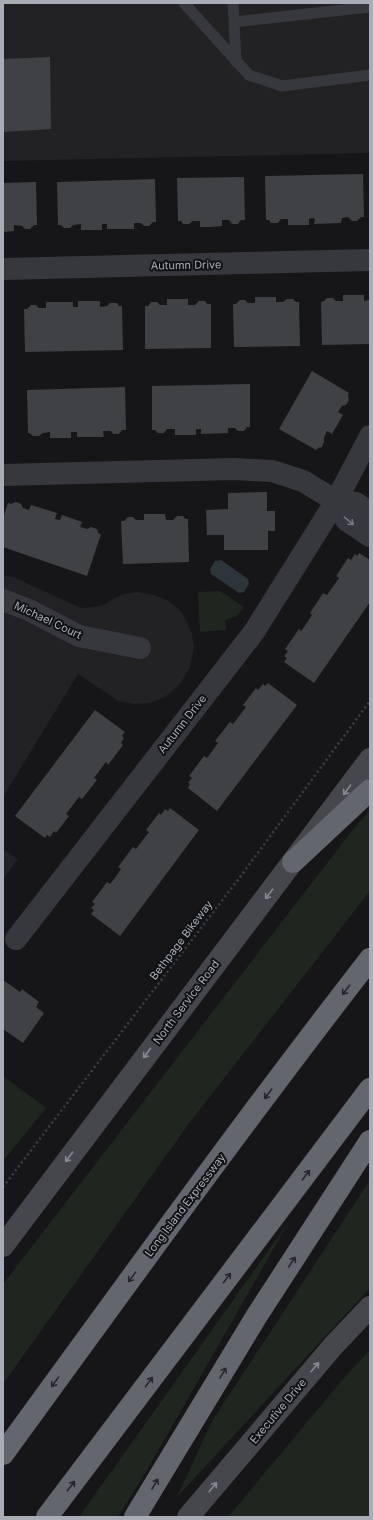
<svg xmlns="http://www.w3.org/2000/svg" width="373" height="1520" font-family="Inter,sans-serif">
	<style>
		.built { fill: #222225 }
		.green { fill: #1e261f }
		.water { fill: #2c353c }
		.building { fill: #404145 }
		.lines { fill: none; stroke-linecap: round; stroke-linejoin: round }
		.path { stroke: #3d3f44; stroke-width: 2.5; stroke-dasharray: 2 3; stroke-linecap: butt }
		.lane { stroke: #37383d; stroke-width: 11 }
		.street { stroke: #37383d; stroke-width: 22 }
		.secondary { stroke: #45474d; stroke-width: 22 }
		.highway { stroke: #63666e; stroke-width: 22 }
		.oneway { stroke: #757881 }
		.oneway2 { stroke: #858993 }
		.oneway3 { stroke: #26262a }
		.labels { text-anchor: middle; stroke-width: 4; stroke-linejoin: round; paint-order: stroke }
		.street-label { font-size: 11px; fill: #a8adb8; stroke: #111113 }
	</style>
	<rect width="100%" height="100%" fill="#161618"/>
	<path class="built" d="M3,3H370V153L3,161Z
		M3,575L13,577L81,608L101,606L123,594L138,592L151,594L167,600L180,610L187,622L192,634L194,648L190,667L180,684L165,697L150,703L134,704L118,701L78,674L3,797Z
		M3,849L18,859L3,879Z"/>
	<path class="green" d="M220,591L244,607L237,616L225,620L226,630L200,632L198,592Z
		M370,810V891L190,1122L3,1384V1284L351,832Z
		M3,1076L46,1108L3,1161Z
		M370,1180V1288L177,1497L212,1421Z
		M290,1220L146,1472L118,1517H79Z
		M370,1350V1517H228L342,1380Z"/>
	<path class="water" d="M221,560L248,579L249,584L244,592L239,593L211,574L210,569L215,561Z"/>
	<path class="building" d="M50,57L51,129L3,132V59Z
		M363,174L364,217H361L357,221H352L348,217L342,218L341,223L314,224L315,219L312,218L309,219V225H288V219H281L278,223H271L269,220H266L265,176Z
		M244,177L245,220H241L238,224H232L229,220H222V226L211,227H200V221H193L189,224H183L181,221H178L177,178Z
		M155,179L156,222H153L149,226H144L141,223H134V229H107V224H102V230H81V224L73,225L70,228H64L61,225H58L57,182Z
		M36,182L37,225H34L30,229H25L22,226L14,225V231L3,232V183Z
		M343,295H364V301L370,300V344L322,345L321,302L324,301L327,298H333L336,301H343Z
		M255,297H276V302H283L287,299H293L296,302H299L300,346L234,347L233,304H236L240,300H245L248,303H255Z
		M167,299H188V305H195L199,301H205L207,304H211V348L145,349V306H148L151,302H157L160,305H167Z
		M78,301H100V307L107,306L110,303H117L119,306H122L123,350L25,352L24,309H27L31,305H36L39,308H46V302H73V307H78Z
		M312,371L349,393L348,395L349,400L346,405L342,406L338,412L343,415L332,434L327,431L324,437V442L322,447L318,448L316,450L279,429Z
		M250,384V427H247L244,431H238L235,428H228V433L201,434V429H196V435H175V429H167L164,433H158L155,430H152V386Z
		M125,387L126,430H122L119,434H113L111,431H103L104,437H77V432H71V438H50V432L43,433L39,436H33L30,433H28L27,390Z
		M267,492V511H275V531H268V550H224V535H229H207L206,510L228,509V493Z
		M16,502L21,504L23,508L29,510L31,505L57,513L55,519L60,520L62,515L82,522L80,527L87,529L91,527L97,529L98,533L101,534L87,576L3,547V518L8,503L11,504Z
		M144,514H165L166,520H173L177,516H183L185,519H188L189,562L123,564L121,521H124L128,517H133L136,520H144Z
		M359,553L370,560V602L314,683L284,662L287,658L284,656L288,651L285,649L299,629L301,631L306,624L312,615L310,613L323,593L327,595L339,578L336,576L348,558L351,560L355,554L357,556Z
		M268,683L297,705L217,811L188,788L190,784L188,783L192,778L189,776L204,756L207,758L218,743L215,741L230,722L233,724L246,707L243,705L256,688L258,690L263,684L265,686Z
		M95,710L125,732L122,736L124,738L121,743L123,745L108,765L106,762L94,778L97,780L82,799L79,797L66,814L69,816L56,833L54,831L50,837L47,835L45,838L15,816Z
		M170,808L199,830L120,936L91,914L94,910L91,908L95,904L92,902L107,882L110,884L115,878L121,869L118,867L133,847L136,849L142,841L149,832L146,830L159,813L161,815L165,809L168,811Z
		M3,980L20,992L22,989L39,1002L36,1007L44,1013L23,1043L3,1029Z"/>
	<g class="lines">
		<path class="path" d="M3,1187L240,877L370,701"/>
		<path class="lane" d="M184,3L249,75L282,86L370,75
			M233,3L236,62
			M234,22L370,7"/>
		<path class="street" d="M3,269L370,260
			M3,475L234,469L272,471L303,481L336,501L356,503L370,513
			M336,501L346,520L370,536
			M3,600L29,610L79,636L140,648
			M16,939L254,632L336,501L370,436"/>
		<path class="secondary" d="M3,1246L370,759
			M188,1517L334,1345L370,1307"/>
		<path class="highway" d="M293,862L370,790
			M3,1454C124,1288 244,1121 370,959
			M47,1517L370,1089
			M135,1517L256,1317L370,1141"/>
	</g>
	<defs><path id="oneway-shaft" d="M-6 0H5M1.5-3L5.5 0L1.5 3" fill="none" stroke-width="1.6" stroke-linecap="round" stroke-linejoin="round"/></defs>
	<use class="oneway" href="#oneway-shaft" transform="translate(349 521) rotate(40)"/>
	<g class="oneway2">
		<use href="#oneway-shaft" transform="translate(347 790) rotate(127)"/>
		<use href="#oneway-shaft" transform="translate(269 894) rotate(127)"/>
		<use href="#oneway-shaft" transform="translate(147 1053) rotate(127)"/>
		<use href="#oneway-shaft" transform="translate(69 1157) rotate(127)"/>
		<use href="#oneway-shaft" transform="translate(315 1367) rotate(-50)"/>
		<use href="#oneway-shaft" transform="translate(213 1487) rotate(-50)"/>
	</g>
	<g class="oneway3">
		<use href="#oneway-shaft" transform="translate(346 990) rotate(128)"/>
		<use href="#oneway-shaft" transform="translate(268 1094) rotate(127)"/>
		<use href="#oneway-shaft" transform="translate(306 1175) rotate(-53)"/>
		<use href="#oneway-shaft" transform="translate(292 1262) rotate(-57)"/>
		<use href="#oneway-shaft" transform="translate(132 1277) rotate(126)"/>
		<use href="#oneway-shaft" transform="translate(227 1278) rotate(-53)"/>
		<use href="#oneway-shaft" transform="translate(223 1373) rotate(-59)"/>
		<use href="#oneway-shaft" transform="translate(55 1382) rotate(126)"/>
		<use href="#oneway-shaft" transform="translate(149 1382) rotate(-53)"/>
		<use href="#oneway-shaft" transform="translate(155 1484) rotate(-59)"/>
		<use href="#oneway-shaft" transform="translate(71 1486) rotate(-53)"/>
	</g>
	<g class="labels">
		<g class="street-label">
			<text transform="translate(186 265) rotate(-1)" y="4">Autumn Drive</text>
			<text transform="translate(48 620) rotate(25)" y="4">Michael Court</text>
			<text transform="translate(182 724) rotate(-52)" y="4">Autumn Drive</text>
			<text transform="translate(181 940) rotate(-53)" y="4">Bethpage Bikeway</text>
			<text transform="translate(186 1002) rotate(-53)" y="4">North Service Road</text>
			<text transform="translate(185 1205) rotate(-53)" y="4">Long Island Expressway</text>
			<text transform="translate(278 1411) rotate(-50)" y="4">Executive Drive</text>
		</g>
	</g>
	<rect width="373" height="1520" fill="none" stroke="#a8adb8" stroke-width="8"/>
</svg>
